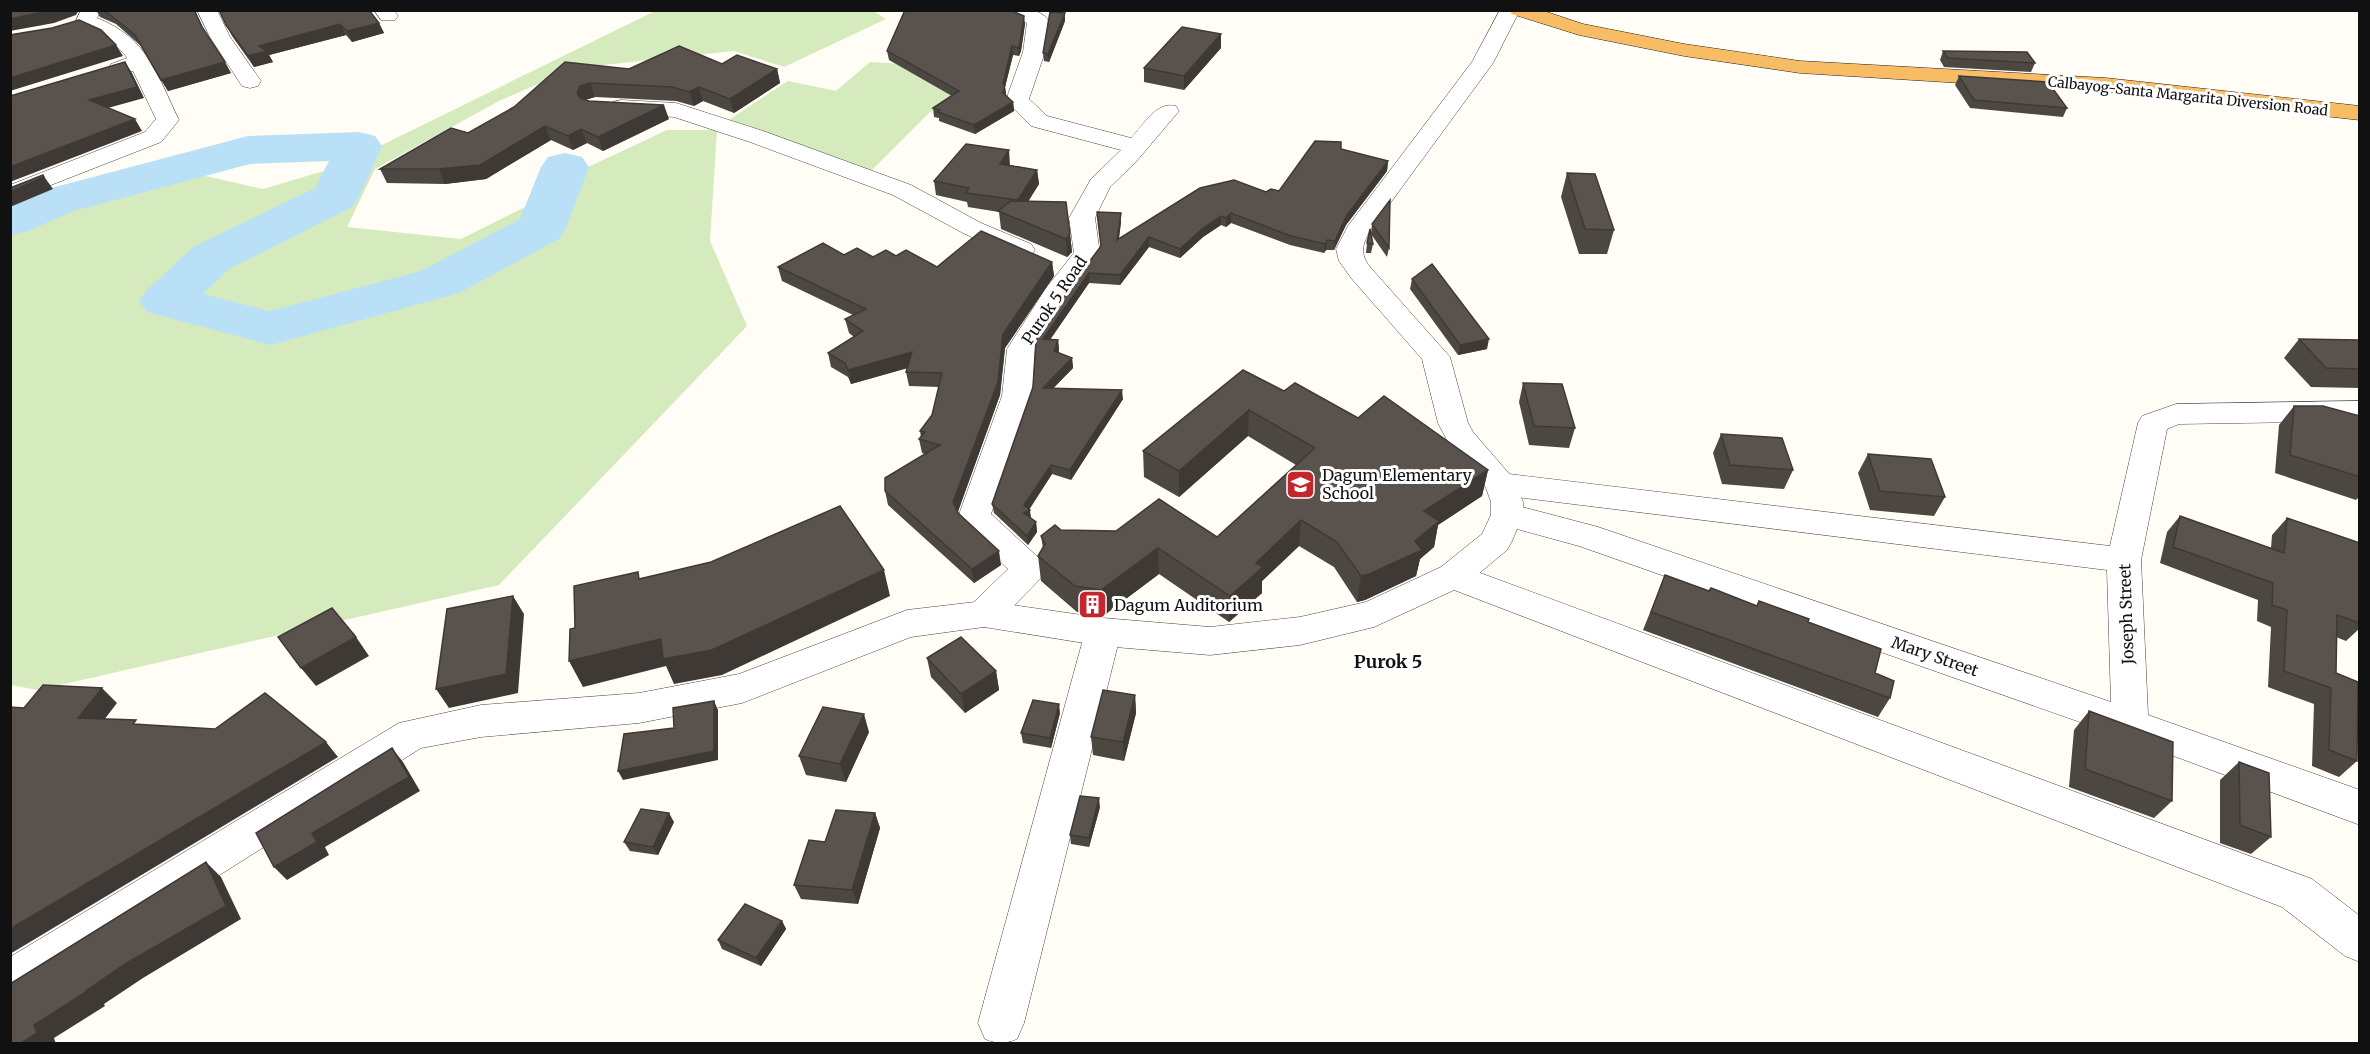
<svg xmlns="http://www.w3.org/2000/svg" width="2370" height="1054" font-family="Merriweather,serif">
	<style>
		.green { fill: #d5ebbd }
		.lines { fill: none; stroke-linecap: round; stroke-linejoin: round }
		.river { fill: #b9e0f7; fill-rule: evenodd }
		.minor-casing { stroke: #444; stroke-width: 1 }
		.tertiary-casing { stroke: #444; stroke-width: 1 }
		.trunk-casing { stroke: #222; stroke-width: 1 }
		.minor { fill: #fff; fill-rule: evenodd }
		.tertiary { fill: #fff; fill-rule: evenodd }
		.trunk { fill: #f7bc64; fill-rule: evenodd }
		.wall { fill: #4d4742 }
		.shaded-wall { fill: #3f3936 }
		.building { fill: #5a524d; stroke: #3f3936; stroke-width: 1.5 }
		.labels { text-anchor: middle; stroke-width: 6; stroke-linejoin: round; paint-order: stroke }
		.far-street-label { font-size: 14px; fill: #111; stroke: #fff }
		.street-label { font-size: 16px; fill: #111; stroke: #fff }
		.poi-label { font-size: 16px; fill: #111; stroke: #fff; text-anchor: start }
		.neighbourhood-label { font-size: 18px; font-weight: bold; fill: #111; stroke: #fff }
	</style>
	<rect width="100%" height="100%" fill="#fffdf5"/>
	<path class="green" d="M872,10L886,19L784,67L734,51L575,68L499,101L375,169L347,227L461,239L539,200L586,168L667,130H717L710,241L747,326L499,585L38,690L11,685L10,215L44,200L167,164L197,174L263,189L337,167L655,11Z
		M870,62L940,66L984,81L929,113L870,172L727,121L788,81L836,91Z"/>
	<g class="lines">
		<path class="river" d="M359,132L375,136L382,146L359,197L352,207L229,269L203,294L270,311L421,271L520,219L541,167L548,157L565,153L582,157L589,167L566,228L559,239L459,293L271,345L147,312L139,301L147,290L193,247L315,188L329,161L250,164L74,211L28,231L10,235V202L40,191L248,136Z"/>
		<defs>
			<path id="minor" d="M81,10H101L97,18C148,38 157,75 179,120L161,142L10,201V185L145,132L156,119L133,71L119,75L111,74L108,69L111,64L127,58L125,55L109,39L79,25L76,21Z
				M197,10H217L230,37L261,81L258,86L250,88L242,86L210,37Z
				M374,10H394L398,16L395,20H381Z
				M1001,10C1016,10 1039,6 1048,20L1045,52L1029,99L1047,116L1131,138C1144,125 1156,101 1176,106L1179,111L1135,163L1110,187L1095,218L1100,254L1068,297L1035,349L1032,396L991,514L1041,560L1046,569L1041,578L996,624L984,627L972,624L966,614L972,604L1008,569L962,525L958,517L1002,396L1007,349L1046,288L1074,253L1069,218L1091,179L1121,150L1031,126L1006,100L1023,52L1027,23L1004,14Z
				M621,100L676,103L766,132L911,185L981,223L1031,244L1035,250L1031,256L1022,258L1013,256L963,233L893,195L750,142L674,117L613,112L610,107L613,102Z
				M2360,401V421L2179,424L2167,429L2141,560L2148,715L2360,790V825L2117,735L1579,546L1495,523L1491,515L1495,507L1507,503L1598,527L2111,702L2107,570L1500,495L1489,492L1484,484L1489,476L1500,473L2110,546L2138,423L2142,416L2176,404Z
				M1453,563L2312,879L2360,916V962L2345,956L2282,907L1441,585L1436,576L1441,567Z
				M1103,618L1116,622L1121,632L1024,1023L1017,1039C1004,1044 998,1044 985,1039L978,1023L1085,632L1090,622Z"/>
			<path id="tertiary" d="M1500,10H1520L1493,63L1369,232C1362,246 1360,254 1370,267L1450,357L1468,423L1473,432L1511,476L1523,502V515L1512,541L1507,550L1465,585L1374,627L1300,645L1210,655L1103,646L984,627L911,637L742,703L639,723L481,737L421,748L26,997L10,1003V957L399,723L481,705L639,693L739,674L907,610L984,601L1103,618L1210,627L1300,617L1366,602L1441,567L1482,534L1491,515V502L1486,488L1449,444L1438,423L1422,359L1352,279L1339,261L1336,249L1348,226L1472,62Z"/>
			<path id="trunk" d="M1509,10H1541L1583,24L1684,44L1800,61L2106,78L2360,106V120L2106,92L1800,73L1684,56L1579,35L1512,14Z"/>
		</defs>
		<use href="#minor" class="minor-casing"/>
		<use href="#tertiary" class="tertiary-casing"/>
		<use href="#trunk" class="trunk-casing"/>
		<use href="#minor" class="minor"/>
		<use href="#tertiary" class="tertiary"/>
		<use href="#trunk" class="trunk"/>
	</g>
	<path class="wall" d="M96,10H195L205,32L231,73L168,91L141,46L116,24L100,17Z
		M219,10H373L370,12L379,23L384,33L352,42L346,35L269,55L273,62L254,67L232,36Z
		M1065,21L1049,62L1044,61L1043,53Z
		M1025,24L1021,51L1019,56L1013,55L1005,87L1006,95L1013,102L1014,111L975,134L939,121V118L934,117L933,108L952,96L889,60L887,51Z
		M1221,34V48L1184,90L1144,82V68Z
		M1943,51L2035,63L2031,72L1944,67L1940,60Z
		M722,64L777,69L780,83L734,113L703,101L694,106L676,101L595,97L585,100L669,119L603,151L587,143L573,150L551,140L486,179L445,184L387,183L380,169L468,133L514,107L629,69Z
		M1959,76L2067,108L2063,117L1970,108L1955,85Z
		M1341,149L1388,161L1387,171L1346,225L1334,250H1326L1324,253L1290,245L1231,223L1226,227L1221,225L1203,237L1180,258L1149,247L1120,285L1089,283L1050,340H1058L1059,350L1058,353L1072,358L1073,368L1053,388L1123,399L1071,480L1052,474L1029,509L1031,518L1036,522L1037,532L1028,545L994,513L992,504L1033,387L1036,340L1101,247L1097,212L1121,213V222L1119,239L1266,192L1279,191Z
		M1010,165L1037,170L1039,184L1028,201L1070,234L1072,252L1067,257L1001,229L999,212L968,207L967,202L936,195L934,181Z
		M1567,173L1614,230L1607,254H1579L1561,197Z
		M1372,224L1389,248L1387,257L1371,234Z
		M1367,243L1373,244L1371,253H1366Z
		M844,255L873,257L896,256L937,267L1052,262L1054,276L1005,348L1000,395L958,512L1001,565L974,583L888,505L885,491L925,454L922,453L919,439L921,437L920,431L932,415L939,387L909,386L906,372L908,368L851,384L848,377L831,367L828,353L854,337L849,333L845,319L853,315L782,281L778,267Z
		M1412,279L1487,349L1458,355L1410,289Z
		M2299,339L2360,341V388L2311,387L2284,358Z
		M1523,383L1575,428L1569,448L1529,445L1519,402Z
		M1284,391L1358,418L1488,470L1482,496L1438,525L1434,547L1420,559L1416,576L1365,600L1357,602L1334,567L1299,546L1262,581V593L1229,622L1159,574L1103,616L1077,612L1041,581L1038,556L1043,548L1041,536L1061,530L1217,537L1296,465L1248,436L1179,497L1144,477L1143,451Z
		M2294,406L2360,416V496L2356,500L2275,473L2279,425Z
		M1721,434L1793,470L1784,489L1722,484L1713,453Z
		M1868,454L1945,497L1934,516L1870,510L1858,473Z
		M2180,516L2271,548L2272,535L2287,518L2360,543V628L2346,641L2336,637V673L2357,761L2339,777L2312,766L2314,704L2268,687L2271,627L2257,621L2258,600L2160,563L2167,532Z
		M1665,575L1709,591L1757,606L1759,601L1808,622L1875,673L1890,698L1878,717L1643,630Z
		M927,658L996,671L999,690L965,713L931,677Z
		M1135,695L1136,713L1124,761L1093,755L1091,737Z
		M2089,711L2172,801L2154,818L2069,787L2074,730Z
		M1060,713L1051,748L1023,743L1021,733Z
		M869,732L846,782L806,775L799,756Z
		M2239,762L2271,837L2251,854L2220,843V780Z
		M1100,807L1089,847L1071,844L1070,835Z
		M875,813L880,828L858,904L801,899L794,885L825,842Z
		M674,822L658,855L630,851L624,842Z
		M782,921L786,929L761,966L722,949L718,940Z"/>
	<path class="shaded-wall" d="M52,10H79L76,15L54,23L10,31V19Z
		M1065,13V21L1049,62L1048,54Z
		M1024,16L1025,24L1021,51L1019,56L1018,48Z
		M379,23L384,33L352,42L347,31Z
		M340,24L346,35L269,55L273,62L254,67L248,56L259,46Z
		M1221,34V48L1184,90V76Z
		M116,45L123,56L10,91V78Z
		M1012,46L1013,55L1005,87L1006,93L1004,102L1003,84Z
		M125,62L132,73L144,98L97,111L89,100Z
		M225,62L231,73L168,91L161,80Z
		M777,69L780,83L734,113L730,99Z
		M590,83L595,97L585,100L582,107L577,93L580,86Z
		M699,87L703,101L694,106L689,92Z
		M1013,102L1014,111L975,134L974,125Z
		M664,105L669,119L603,151L598,137Z
		M135,119L142,131L10,182V167Z
		M545,126L551,140L486,179L445,184L439,169Z
		M581,129L587,143L573,150L568,136Z
		M1009,150L1010,165L1001,178L1000,164Z
		M1388,161L1387,171L1346,225L1334,250L1335,241L1347,215Z
		M1037,170L1039,184L1020,215L1018,200Z
		M43,175L53,189L10,207V192Z
		M1121,213V222L1117,250V240Z
		M1231,213V223L1226,227V218Z
		M1221,216V225L1203,237L1180,258V249L1203,228Z
		M1070,234L1072,252L1067,257L1066,239Z
		M1149,237V247L1120,285V275Z
		M1327,240L1326,250L1324,253L1325,244Z
		M1052,262L1054,276L1005,348L1000,395L956,516L953,502L1003,334Z
		M1089,273V283L1044,348L1043,339Z
		M1489,339L1487,349L1458,355L1460,345Z
		M1058,340L1059,350L1055,361L1054,351Z
		M912,352L914,366L851,384L848,370Z
		M1072,358L1073,368L1044,398L1043,388Z
		M1122,390L1123,399L1071,480L1070,470Z
		M1249,410L1248,436L1179,497V471Z
		M1051,465L1052,474L1029,510H1030L1031,519L1026,522L1024,505Z
		M1488,470L1482,496L1438,525L1434,547L1420,559L1416,576L1365,600L1357,602L1361,576L1415,541L1424,511Z
		M1301,520L1299,546L1262,581V593L1229,622L1230,596L1256,563Z
		M1036,522L1037,532L1028,545L1027,536Z
		M1158,548L1159,574L1103,616L1101,590Z
		M999,551L1001,565L974,583L972,569Z
		M884,570L890,596L722,675L674,684L666,666L583,687L569,661Z
		M513,596L524,614L518,693L449,708L436,689Z
		M356,637L369,656L316,686L301,668Z
		M996,671L999,690L965,713L961,694Z
		M102,688L117,703L94,733L78,718Z
		M1135,695L1136,713L1124,761L1123,742Z
		M714,701L718,710V760L623,780L618,771Z
		M1059,704L1060,713L1051,748L1050,738Z
		M864,714L869,732L846,782L840,764Z
		M326,742L338,757L10,954V929Z
		M392,748L403,762L420,791L325,847L329,855L287,880L274,867L312,833Z
		M1099,798L1100,807L1089,847V838Z
		M669,813L674,822L658,855L653,847Z
		M875,813L880,828L858,904L852,890Z
		M206,862L221,877L241,919L143,978L104,1004L105,1006L54,1038L56,1044H20L34,1025L86,991Z
		M782,921L786,929L761,966L756,958Z"/>
	<path class="building" d="M10,10H52L10,19Z
		M102,10H194L202,27L225,62L161,80L135,35L109,14Z
		M219,10H369L379,23L347,31L340,24L259,46L267,51L248,56L226,25Z
		M905,10H1010L1024,16L1020,43L1018,48L1012,46L1003,84H1005L1003,93L1013,102L974,125L938,112L940,110L933,108L959,91L887,51Z
		M1050,12L1065,13L1048,54L1043,53Z
		M79,20L101,30L116,45L10,78V35L52,28Z
		M1182,27L1221,34L1184,76L1144,68Z
		M679,46L722,64L737,55L777,69L730,99L699,87L689,92L672,87L590,83L580,86L577,93L580,98L589,101L664,105L598,137L581,129L568,136L545,126L480,165L439,169H380L451,128L468,133L514,107L565,62L629,69Z
		M1943,51L2027,52L2035,63L1948,58Z
		M125,62L137,87L89,100L135,119L10,167V96Z
		M1959,76L2048,82L2067,108L1974,100Z
		M1315,141L1341,142V149L1388,161L1347,215L1335,241L1327,240L1325,244L1291,236L1231,213L1226,218L1221,216L1203,228L1180,249L1149,237L1120,275L1089,273L1043,339L1058,340L1054,351L1072,358L1043,388L1122,390L1070,470L1051,465L1024,505L1030,510L1024,513L1036,522L1027,536L992,504L1033,387L1036,340L1069,289L1101,246L1097,212L1121,213L1117,240L1200,188L1234,180L1266,192L1271,189L1279,191Z
		M966,144L1009,150L1000,164L1037,170L1018,200L966,193L969,188L934,181Z
		M1567,173L1595,174L1614,230L1585,229Z
		M43,175L44,177L10,192V188Z
		M1390,200L1389,248L1372,224Z
		M1011,201L1066,202L1070,234L1066,239L998,211Z
		M1370,229L1373,244L1367,243Z
		M981,231L1052,262L1003,334L998,382L953,502L958,513L999,551L972,569L885,491V478L940,445L919,439L925,432L920,431L932,415L942,373L906,372L912,352L848,370L845,363L828,353L863,331L845,319L866,309L778,267L823,243L844,255L857,248L873,257L886,250L896,256L906,250L937,267Z
		M1432,264L1489,339L1460,345L1412,279Z
		M2299,339L2359,340L2360,369L2326,368Z
		M1243,370L1284,391L1295,383L1358,418L1384,396L1488,470L1424,511L1439,521L1415,541L1422,550L1369,574L1361,576L1337,542L1301,520L1256,563L1263,567L1230,596L1158,548L1101,590L1075,586L1038,556L1045,544L1041,536L1055,525L1061,530L1116,531L1159,499L1217,537L1315,448L1249,410L1179,471L1143,451Z
		M1523,383L1562,384L1575,428L1534,426Z
		M2294,406H2323L2360,416V477L2290,455Z
		M1721,434L1782,438L1793,470L1730,465Z
		M1868,454L1931,459L1945,497L1880,491Z
		M840,506L884,570L712,650L663,659L661,639L569,661L570,629L575,628L574,586L638,572L639,579L711,562Z
		M2180,516L2284,553L2287,518L2360,543V623L2337,615L2336,673L2358,682L2357,761L2329,750L2331,688L2284,671L2287,610L2272,605L2273,583L2173,547Z
		M1665,575L1709,591L1711,588L1757,606L1759,601L1809,619L1808,622L1881,649L1875,673L1894,681L1890,698L1651,612Z
		M513,596L506,674L436,689L447,609Z
		M332,608L356,637L301,668L278,637Z
		M961,637L996,671L961,694L927,658Z
		M43,685L102,688L78,718L136,720L133,724L215,729L265,693L326,742L10,929V707L24,708Z
		M1103,690L1135,695L1123,742L1091,737Z
		M1033,700L1059,704L1050,738L1021,733Z
		M714,701V751L618,771L624,734L674,728L673,708Z
		M823,707L864,714L840,764L799,756Z
		M2089,711L2173,742L2172,801L2085,769Z
		M392,748L409,777L312,833L317,842L274,867L256,833Z
		M2239,762L2269,773L2271,837L2240,825Z
		M1080,796L1099,798L1089,838L1070,835Z
		M641,809L669,813L653,847L624,842Z
		M836,810L875,813L852,890L794,885L809,840L825,842Z
		M206,862L226,906L125,964L86,991V992L34,1025L37,1033L20,1044H10V984Z
		M745,904L782,921L756,958L718,940Z"/>
	<defs>
		<symbol id="school-square" viewBox="-11 -11 22 22"><rect x="-9" y="-9" width="18" height="18" rx="4" fill="#c4262e" stroke="#fff"/><path d="M0-5L7-2L0 1L-7-2ZM-4 1L0 2.5L4 1V4Q0 6-4 4Z" fill="#fff"/></symbol>
		<symbol id="building-square" viewBox="-11 -11 22 22"><rect x="-9" y="-9" width="18" height="18" rx="4" fill="#c4262e" stroke="#fff"/><path d="M-4-6H4V6H1V3H-1V6H-4ZM-2.5-4.3h1.7v1.8h-1.7ZM.8-4.3h1.7v1.8H.8ZM-2.5-1h1.7V.8h-1.7ZM.8-1h1.7V.8H.8Z" fill="#fff"/></symbol>
	</defs>
	<g fill-rule="evenodd">
		<use href="#school-square" x="1284" y="468" width="33" height="33"/>
		<use href="#building-square" x="1076" y="588" width="33" height="33"/>
	</g>
	<g class="labels">
		<g class="far-street-label">
			<text transform="translate(2188 96) rotate(6)" y="5">Calbayog-Santa Margarita Diversion Road</text>
		</g>
		<g class="street-label">
			<text transform="translate(1054 300) rotate(-56)" y="6">Purok 5 Road</text>
			<text transform="translate(2126 614) rotate(-92)" y="6">Joseph Street</text>
			<text transform="translate(1935 656) rotate(19)" y="6">Mary Street</text>
		</g>
		<g class="poi-label">
			<text x="1322" y="481">Dagum Elementary<tspan x="1322" dy="18">School</tspan></text>
			<text x="1114" y="611">Dagum Auditorium</text>
		</g>
		<g class="neighbourhood-label">
			<text x="1388" y="668">Purok 5</text>
		</g>
	</g>
	<rect width="2370" height="1054" fill="none" stroke="#111111" stroke-width="24"/>
</svg>
